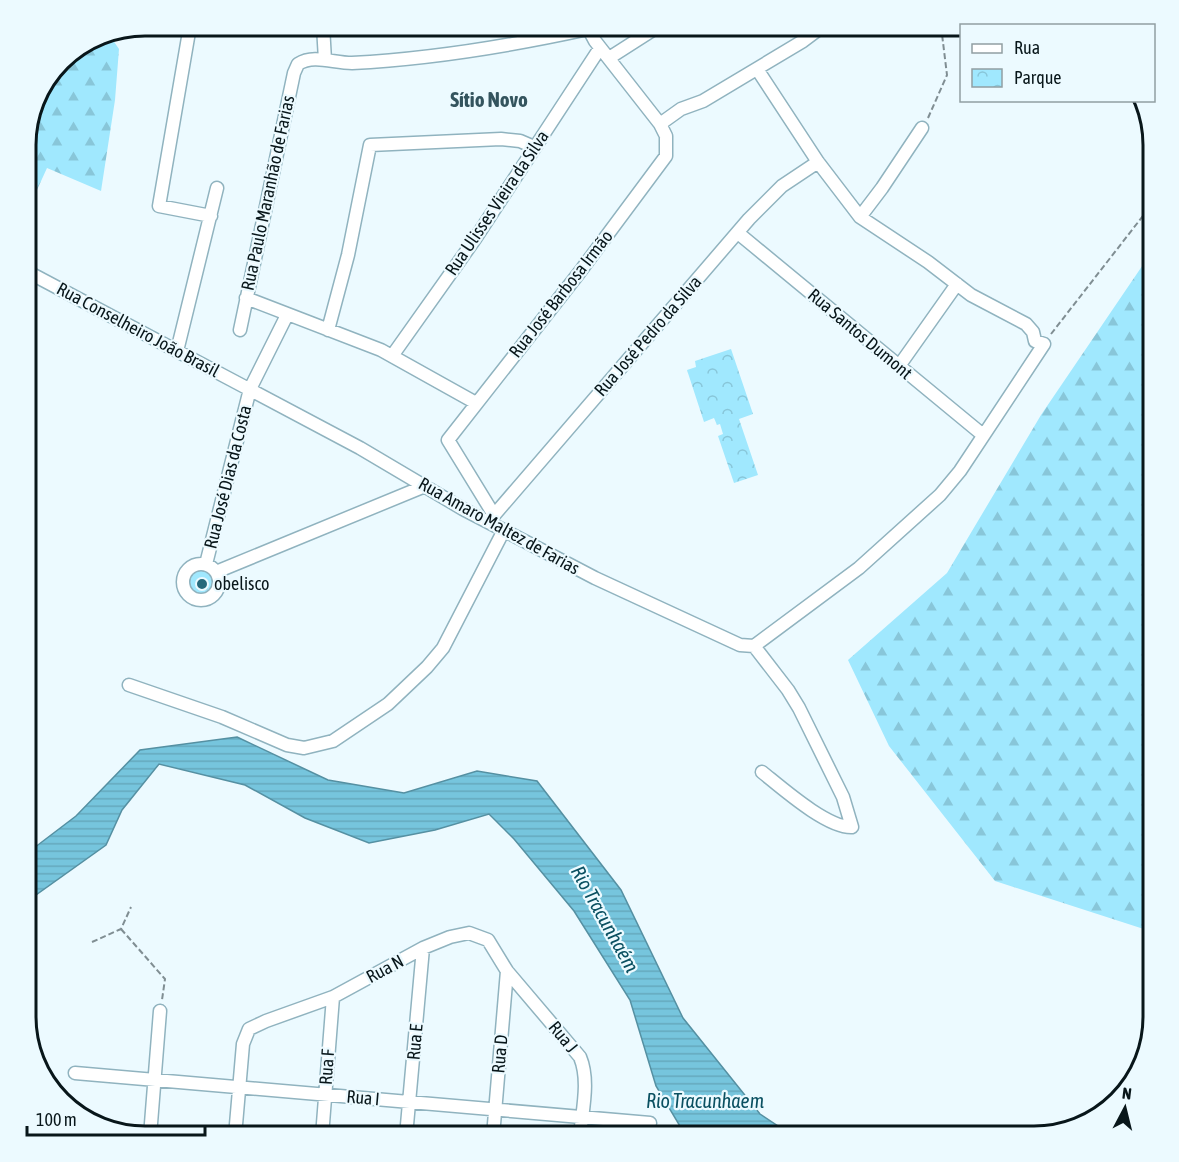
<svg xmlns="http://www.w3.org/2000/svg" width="1179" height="1162" font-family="'Asap Condensed',sans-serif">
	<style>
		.forest { fill: url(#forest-firs) }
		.park { fill: url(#park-crowns) }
		.water { fill: url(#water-rules); stroke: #5590a2; stroke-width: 1.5 }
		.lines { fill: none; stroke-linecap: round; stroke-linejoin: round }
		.minor-casing { stroke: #90b3bf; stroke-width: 15 }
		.path { stroke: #808e93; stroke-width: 2; stroke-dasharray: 6 3; stroke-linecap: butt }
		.minor { stroke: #fff; stroke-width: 12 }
		.poi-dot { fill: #26697b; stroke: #ecfaff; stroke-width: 2 }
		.labels { text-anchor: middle; stroke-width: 4.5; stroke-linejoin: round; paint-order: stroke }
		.street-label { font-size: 18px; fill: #08161a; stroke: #ecfaff }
		.poi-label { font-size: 18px; fill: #08161a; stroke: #ecfaff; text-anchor: start }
		.water-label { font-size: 20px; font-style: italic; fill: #0a5061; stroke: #ecfaff }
		.quarter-label { font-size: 21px; font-weight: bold; fill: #34545e; stroke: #ecfaff }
		.rim { fill: none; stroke: #08161a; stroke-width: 3 }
	</style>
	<defs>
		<pattern id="forest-firs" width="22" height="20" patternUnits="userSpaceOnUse" patternTransform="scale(1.5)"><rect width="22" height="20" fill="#a0e8fe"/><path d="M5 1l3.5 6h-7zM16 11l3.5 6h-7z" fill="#88c6d9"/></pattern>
		<pattern id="park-crowns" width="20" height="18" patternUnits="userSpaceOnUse" patternTransform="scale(1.5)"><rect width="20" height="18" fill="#a0e8fe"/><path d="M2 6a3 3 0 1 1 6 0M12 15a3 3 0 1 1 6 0" fill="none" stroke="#88c6d9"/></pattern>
		<pattern id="water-rules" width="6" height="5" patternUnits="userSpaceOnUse" patternTransform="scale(1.5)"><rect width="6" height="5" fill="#76c5dd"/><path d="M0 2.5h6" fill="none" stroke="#65a8bd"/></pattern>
	</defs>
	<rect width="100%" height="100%" fill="#ecfaff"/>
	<path class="forest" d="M108,33L119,49L115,100L101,191L47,168L26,214C21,155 23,82 79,47C89,41 97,35 108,33Z
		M1153,250V932L995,881L889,746L848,660L947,573L1041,415Z"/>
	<path class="park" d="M731,349L753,414L739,419L758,475L734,483L718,436L723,434L720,424L717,425L714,418L704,422L687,370L696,367L695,361Z
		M183 582a18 18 0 1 1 36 0a18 18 0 1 1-36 0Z"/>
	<path class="water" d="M237,737L328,780L404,793L477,771L537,781L621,890L683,1018L760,1114L793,1136H690L684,1133L656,1086L630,1000L574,911L514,839L489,814L435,830L369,843L305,818L245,785L159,764L122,810L106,845L26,902V854L76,816L140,750Z"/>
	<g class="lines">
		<defs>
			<path id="minor" d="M190,26L159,206L211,216
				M323,26L325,60
				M609,58L659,26
				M660,124L681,109L703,101L803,41L823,26
				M860,217L882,188L922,128
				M738,233L983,435
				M26,271L360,448L463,509L595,578L740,645L754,646
				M246,298L381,350L476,403
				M240,330L294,73L298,64C314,54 333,63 352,63C431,59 510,46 588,29
				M328,330L348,255L370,145L501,139L520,141L534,147
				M177,351L217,188
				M392,356L475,239L600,48
				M899,366L957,284
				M494,515L448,440L579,273L666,156V136L660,124L595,41L587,26
				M489,521L749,219L782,186L818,162
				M183 582a18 18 0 1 1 36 0a18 18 0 1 1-36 0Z
				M206,564L250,389L287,315
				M216,572L425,486
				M754,646L859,568L940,495L960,471L1044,344L1035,341L1033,332L1026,324L971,295L928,262L860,217L818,162L757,69
				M754,646L788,690L799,708L843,797L852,827C827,828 782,788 762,772
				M129,685L222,717L287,745L304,748L333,741L388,704L427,667L443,648L504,530
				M75,1073L650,1123
				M150,1136L160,1011
				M235,1136L243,1044L249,1029L266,1021L333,997L423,948L450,937L469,933L488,940L507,971L580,1057C590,1081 582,1111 580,1136
				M322,1136L333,997
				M406,1136L423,948
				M493,1136L507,971"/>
		</defs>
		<use href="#minor" class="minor-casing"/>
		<path class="path" d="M928,118L947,75L941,26
			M1051,334L1146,212L1153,187
			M121,929L165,979L162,1000
			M92,942L121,929L131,907"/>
		<use href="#minor" class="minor"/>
	</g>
	<circle class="poi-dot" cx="202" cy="584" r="6"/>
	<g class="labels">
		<g class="street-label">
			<text transform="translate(268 193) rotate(-78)" y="6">Rua Paulo Maranhão de Farias</text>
			<text transform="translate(497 203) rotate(-56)" y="6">Rua Ulisses Vieira da Silva</text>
			<text transform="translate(561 294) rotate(-52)" y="6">Rua José Barbosa Irmão</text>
			<text transform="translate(138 330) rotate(28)" y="6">Rua Conselheiro João Brasil</text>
			<text transform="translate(860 334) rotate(40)" y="6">Rua Santos Dumont</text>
			<text transform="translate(648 336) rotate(-49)" y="6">Rua José Pedro da Silva</text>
			<text transform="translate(228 477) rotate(-76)" y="6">Rua José Dias da Costa</text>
			<text transform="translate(499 526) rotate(29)" y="6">Rua Amaro Maltez de Farias</text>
			<text transform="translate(385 969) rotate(-28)" y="6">Rua N</text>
			<text transform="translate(563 1037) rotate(51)" y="6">Rua J</text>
			<text transform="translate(415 1042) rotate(-85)" y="6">Rua E</text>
			<text transform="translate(500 1054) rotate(-85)" y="6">Rua D</text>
			<text transform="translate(327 1067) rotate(-86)" y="6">Rua F</text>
			<text transform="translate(363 1098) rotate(5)" y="6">Rua I</text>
		</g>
		<g class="poi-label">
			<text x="214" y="590">obelisco</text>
		</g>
		<g class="water-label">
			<text transform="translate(605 919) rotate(61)" y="7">Rio Tracunhaém</text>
			<text x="705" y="1108">Rio Tracunhaem</text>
		</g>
		<g class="quarter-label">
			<text x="489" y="107">Sítio Novo</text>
		</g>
	</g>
	<path d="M0 0H1179V1162H0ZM145 36H1034A109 109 0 0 1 1143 145V1017A109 109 0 0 1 1034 1126H145A109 109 0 0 1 36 1017V145A109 109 0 0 1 145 36Z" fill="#ecfaff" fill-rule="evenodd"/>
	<path class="rim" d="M145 36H1034A109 109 0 0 1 1143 145V1017A109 109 0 0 1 1034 1126H145A109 109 0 0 1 36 1017V145A109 109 0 0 1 145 36Z"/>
	<rect x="960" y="24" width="195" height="78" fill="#ecfaff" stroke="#919fa3" stroke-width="1.5"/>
	<rect x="972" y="44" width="30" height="9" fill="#ffffff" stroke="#919fa3" stroke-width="1.5"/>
	<text x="1014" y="54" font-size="18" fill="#08161a">Rua</text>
	<rect x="972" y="69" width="30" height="18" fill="url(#park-crowns)" stroke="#919fa3" stroke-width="1.5"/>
	<text x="1014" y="84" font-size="18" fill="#08161a">Parque</text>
	<g transform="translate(1125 1108) rotate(7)" stroke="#ecfaff" stroke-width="4.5" paint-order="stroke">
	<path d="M0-4.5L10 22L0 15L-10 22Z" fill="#08161a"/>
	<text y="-9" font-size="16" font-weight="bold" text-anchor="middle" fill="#08161a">N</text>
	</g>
	<path d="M27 1126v9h178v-9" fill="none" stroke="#08161a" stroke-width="3"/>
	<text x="36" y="1126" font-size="18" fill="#08161a" stroke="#ecfaff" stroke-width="4.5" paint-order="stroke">100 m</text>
</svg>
